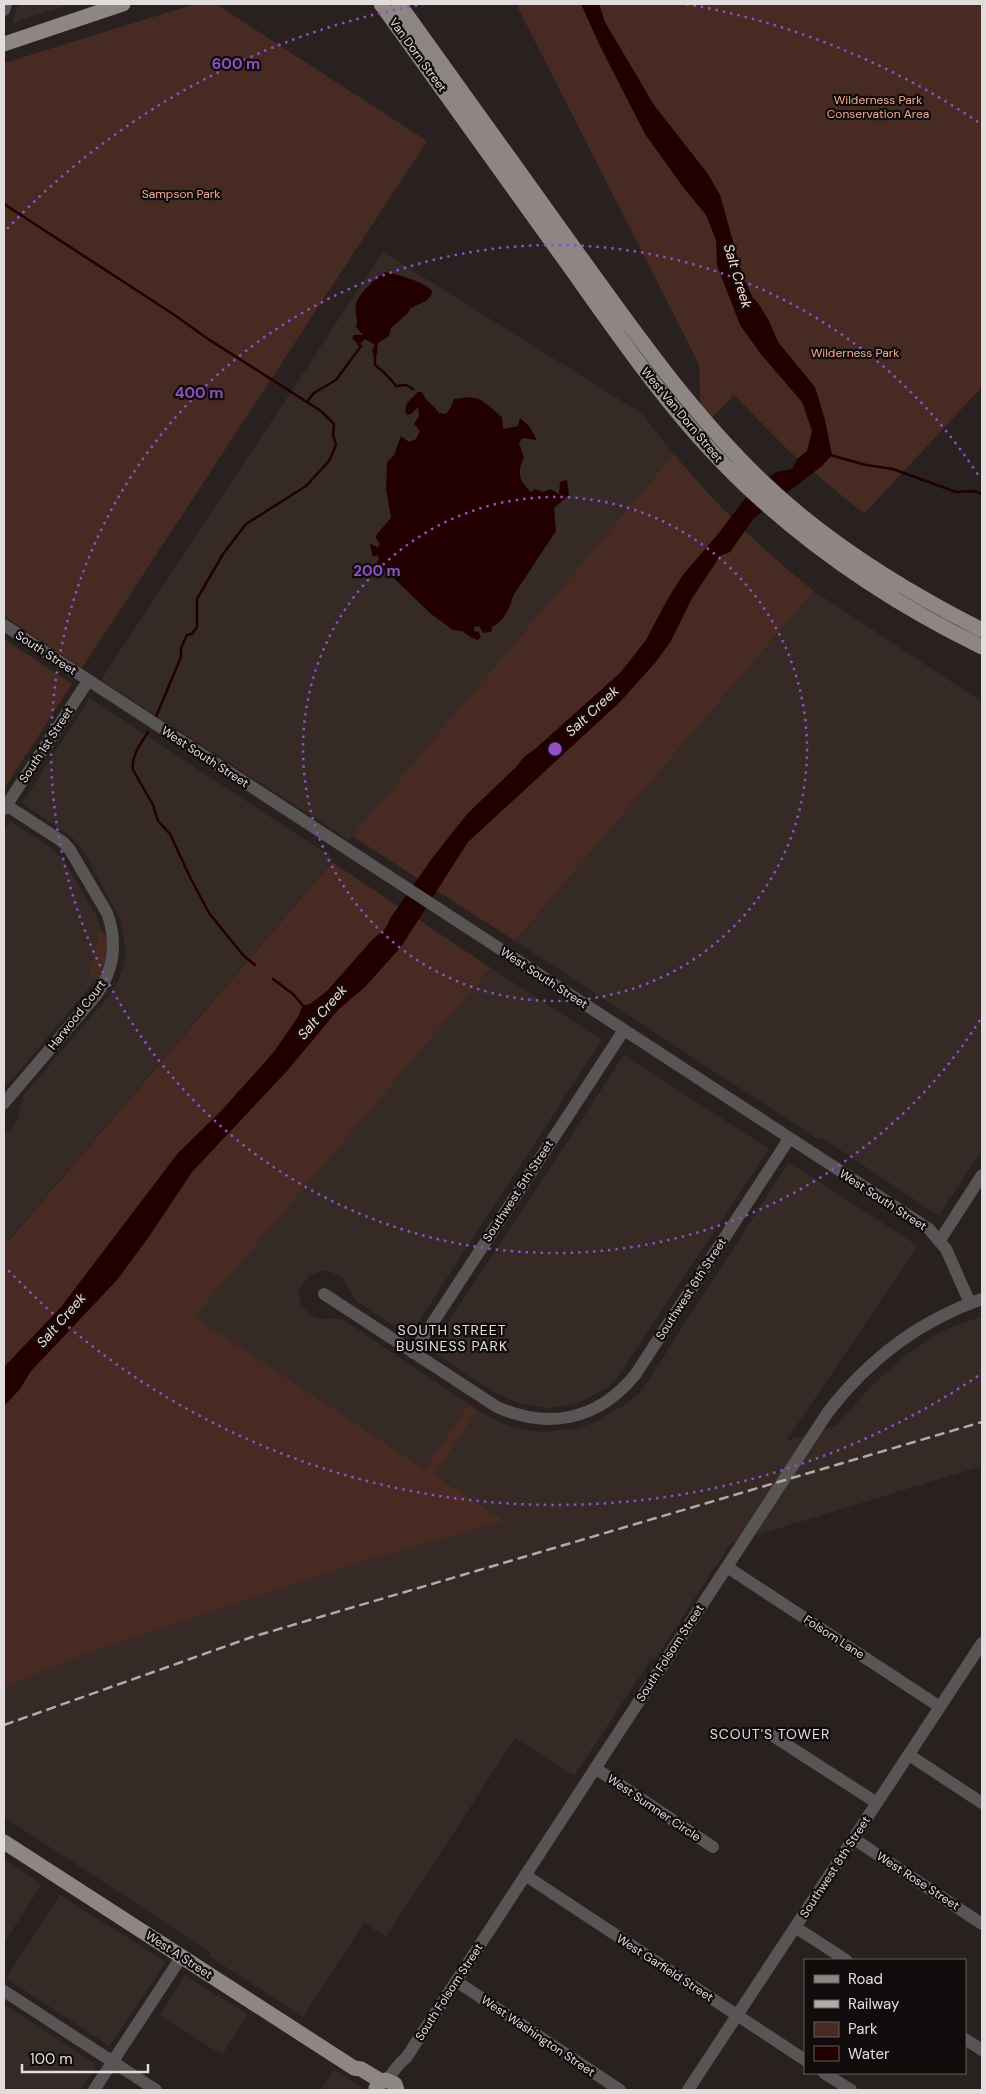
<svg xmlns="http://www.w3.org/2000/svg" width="986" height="2094" font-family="'DM Sans',sans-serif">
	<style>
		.built { fill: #362a27 }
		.green { fill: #472a22 }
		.water { fill: #200 }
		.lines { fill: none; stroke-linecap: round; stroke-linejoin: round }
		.stream { stroke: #200; stroke-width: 2.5 }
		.minor { stroke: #585554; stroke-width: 12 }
		.major { stroke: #8d8684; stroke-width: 15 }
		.rail { stroke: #b1acaa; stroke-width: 2.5; stroke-dasharray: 10 5; stroke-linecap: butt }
		.ring { fill: none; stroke: #904fc5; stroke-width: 2.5; stroke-dasharray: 2.5 5 }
		.labels { text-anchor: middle; stroke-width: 4.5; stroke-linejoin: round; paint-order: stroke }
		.street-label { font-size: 12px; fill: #e2dddc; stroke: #0f0c0b }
		.park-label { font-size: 12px; fill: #f6a993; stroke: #0f0c0b }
		.water-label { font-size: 14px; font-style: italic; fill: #fcdcd2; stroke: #0f0c0b }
		.neighbourhood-label { font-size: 14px; letter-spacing: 1px; fill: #e2dddc; stroke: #0f0c0b }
		.centre { fill: #904fc5; stroke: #0f0c0b; stroke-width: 2.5 }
		.ring-label { font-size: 15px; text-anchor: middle; font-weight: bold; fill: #904fc5; stroke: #0f0c0b; stroke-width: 4.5; stroke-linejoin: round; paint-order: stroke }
	</style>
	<rect width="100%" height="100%" fill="#28211f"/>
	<path class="built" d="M19,4H71L12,23Z
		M383,252L641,413L674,454L349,840L101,680Z
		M814,591L982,702V1150L939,1216L821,1137L819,1140L515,941Z
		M90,698L334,859L8,1240L4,1237V1133L11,1129L18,1119L23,1096L108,997L118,981L125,962V947L121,921L84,852L73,838L22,803Z
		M10,821L49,846L63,859L96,915L104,936L100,970L94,982L11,1081L4,1085V830Z
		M491,968L602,1040L413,1330L404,1333L356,1301L343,1278L331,1272L324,1270L310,1275L301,1286L299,1293L300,1304L310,1315L322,1319L334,1318L344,1320L469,1404L426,1469L193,1317Z
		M624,1055L769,1149L618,1377L607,1388L580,1402L565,1406L547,1408L518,1403L497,1394L430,1350Z
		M789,1162L918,1246L786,1441L836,1426L870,1387L906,1355L944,1330L982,1316V1466L731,1543L655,1659L652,1658L574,1776L515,1738L386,1937L364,1923L303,2017L209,1956L210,1953L181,1933L4,1817V1687L97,1650L358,1563L505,1521L435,1475L478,1410L495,1420L513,1427L530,1431L544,1432L578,1428L595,1422L626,1404L639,1393L647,1382Z
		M4,1859L42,1884L4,1943Z
		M60,1895L166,1962L109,2046L6,1978Z
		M185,1975L248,2015L222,2055L160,2015Z
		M4,2004L97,2065L81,2090H4Z
		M334,2070L364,2089V2090H321Z"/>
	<path class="green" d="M195,4H216L427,141L82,668L4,616V63Z
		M516,4H982V387L864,514L791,453L734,395L701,429L699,364Z
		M674,454C716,505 762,550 814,591L515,941L352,836Z
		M4,639L72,684L4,789Z
		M332,862L491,968L194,1317L425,1469L469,1404L478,1410L435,1475L505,1521L358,1563L97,1650L4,1687V1237L9,1240Z
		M99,931C115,933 105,968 99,978L95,980L89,974L95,956Z"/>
	<path class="water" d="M581,4H599L605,22L654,105L708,174L720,195L743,277L753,298L758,303L769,321L778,342L815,387L825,420L832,455L822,466L754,518L730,552L720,556L691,600L671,641L655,663L620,702L468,842L401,947L365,987L338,1010L287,1071L192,1172L148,1238L117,1280L31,1371L20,1389L4,1406V1367L61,1307L178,1153L221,1111L273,1053L298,1017L302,1007L304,1005L310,1004L327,991L372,940L385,929L391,917L433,857L468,813L516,767L524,757L535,749L621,672L646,640L666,602L682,576L718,534L747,496L776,472L792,469L797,459L807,451L812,431L802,402L760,353L740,325L717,265L716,240L706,215L683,187L645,134L600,46Z
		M385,272C397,274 425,282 432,291L431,296L426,301L411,308L407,314L391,328L389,336L378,343L377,354H373L372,350L375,345L365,339L361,343L358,344L352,338L354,335H363L356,327C359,319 354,312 356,304C359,293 376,278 385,272Z
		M418,392H422C425,401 434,405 439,413L446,414L451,407L454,399C482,394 482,401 502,417L503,429L518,426L520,418L529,426L537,440L522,438L519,444L524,458C516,473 520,481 531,492L535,489L543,492L550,489L559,494L560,482L567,480L569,495L554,508L556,531L513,596C510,608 504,621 492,627L491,632L483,633L479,626L474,627V631L479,632L481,637L478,640L472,638L462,631L453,630L431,614L377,562L379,559L377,555L373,557L370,544L378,547L380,544L376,538L377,534L391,518L386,489L387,462L394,455L401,436L409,442L416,439L420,431L414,424L419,416L418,407L411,414L407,415L405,411L407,403Z"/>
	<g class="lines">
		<path class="stream" d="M4,204L173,314L208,339L321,411L334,424L333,435L336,445L329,461L306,486L246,524L223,554L197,599V627L192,634L187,635L181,648V657L155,719
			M375,354V365C383,371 390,378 396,386L406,385L413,389
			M307,402L314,393L336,380L361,346L358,344
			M830,455L866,465L893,469L956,492L974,491L982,494
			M148,732C141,743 131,756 133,770L153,805L158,821L170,834L190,877L209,913L243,955L255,965
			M273,979L293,994L305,1008"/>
		<path class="minor" d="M4,10L6,4
			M4,625L929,1229L946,1249L970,1303
			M4,809L88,681
			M4,1103L97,994C114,969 118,943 107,913L70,850L63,842L6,805
			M940,1240L982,1175
			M324,1294L497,1407C549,1430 598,1420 635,1375L789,1139
			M413,1353L624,1030
			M727,1567L940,1707
			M773,1736L877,1803
			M909,1755L982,1803
			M595,1768L713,1847
			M854,1839L982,1924
			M525,1875L805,2060
			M795,1927L846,1960
			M456,1981L620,2090
			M4,1991L156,2090
			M965,2039L982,2050
			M824,2073L851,2090
			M386,2080C394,2073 398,2063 406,2058L828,1412C869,1359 918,1321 982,1299
			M94,2090L182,1956
			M688,2090L982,1643"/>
		<path class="major" d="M381,4C445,92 508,181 572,270C625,345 678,422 746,486C816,552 896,605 982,647
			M399,4C457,85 516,167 574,248C633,330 690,412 763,482C827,543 903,590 982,630
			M4,44L123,4
			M4,1842L354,2068L361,2069L381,2081
			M376,2088L379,2083L386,2080L395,2084L397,2090"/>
		<path class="rail" d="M4,1725L252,1637L982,1422"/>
	</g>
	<g class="ring">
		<circle cx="555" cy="749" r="252"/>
		<path d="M980 1020A504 504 0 1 1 980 478"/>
		<path d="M978 1376A756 756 0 0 1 7 1269M7 229A756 756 0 0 1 424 4M686 4A756 756 0 0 1 978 122"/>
	</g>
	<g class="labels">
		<g class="street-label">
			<text transform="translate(418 55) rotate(54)" y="4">Van Dorn Street</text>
			<text transform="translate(682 415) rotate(50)" y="4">West Van Dorn Street</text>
			<text transform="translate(46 653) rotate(33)" y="4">South Street</text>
			<text transform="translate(46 745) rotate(-57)" y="4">South 1st Street</text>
			<text transform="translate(205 757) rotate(33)" y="4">West South Street</text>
			<text transform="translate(544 978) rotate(33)" y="4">West South Street</text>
			<text transform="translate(77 1015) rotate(-52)" y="4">Harwood Court</text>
			<text transform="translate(518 1191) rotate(-57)" y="4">Southwest 5th Street</text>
			<text transform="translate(883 1200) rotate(33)" y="4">West South Street</text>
			<text transform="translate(691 1289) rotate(-57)" y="4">Southwest 6th Street</text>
			<text transform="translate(834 1637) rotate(33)" y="4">Folsom Lane</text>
			<text transform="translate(670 1653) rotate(-57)" y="4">South Folsom Street</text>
			<text transform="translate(654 1808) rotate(34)" y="4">West Sumner Circle</text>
			<text transform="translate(835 1867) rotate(-57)" y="4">Southwest 8th Street</text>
			<text transform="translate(918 1881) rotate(33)" y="4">West Rose Street</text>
			<text transform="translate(179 1955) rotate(33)" y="4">West A Street</text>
			<text transform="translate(665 1968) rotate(33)" y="4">West Garfield Street</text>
			<text transform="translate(449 1992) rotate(-57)" y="4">South Folsom Street</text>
			<text transform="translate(538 2036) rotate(34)" y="4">West Washington Street</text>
		</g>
		<g class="park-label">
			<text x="878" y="104">Wilderness Park<tspan x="878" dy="14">Conservation Area</tspan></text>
			<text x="181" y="198">Sampson Park</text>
			<text x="855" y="357">Wilderness Park</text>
		</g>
		<g class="water-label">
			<text transform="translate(738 276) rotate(73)" y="5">Salt Creek</text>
			<text transform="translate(592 711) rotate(-43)" y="5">Salt Creek</text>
			<text transform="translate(322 1012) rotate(-49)" y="5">Salt Creek</text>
			<text transform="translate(61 1320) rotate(-49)" y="5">Salt Creek</text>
		</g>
		<g class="neighbourhood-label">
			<text x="452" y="1335">SOUTH STREET<tspan x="452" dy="16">BUSINESS PARK</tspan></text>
			<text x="770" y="1739">SCOUT'S TOWER</text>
		</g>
	</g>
	<circle cx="555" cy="749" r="8" class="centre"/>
	<g class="ring-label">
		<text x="236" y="69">600 m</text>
		<text x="199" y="398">400 m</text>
		<text x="377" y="576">200 m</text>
	</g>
	<rect width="986" height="2094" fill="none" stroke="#e2dddc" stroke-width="10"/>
	<rect x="804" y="1959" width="162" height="115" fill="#0f0c0b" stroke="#63605f"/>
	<rect x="814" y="1975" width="25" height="8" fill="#8d8684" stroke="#63605f"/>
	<text x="848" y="1984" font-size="15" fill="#e2dddc">Road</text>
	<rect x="814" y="2000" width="25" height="8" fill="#b1acaa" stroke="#63605f"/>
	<text x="848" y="2009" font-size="15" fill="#e2dddc">Railway</text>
	<rect x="814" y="2022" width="25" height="15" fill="#472a22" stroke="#63605f"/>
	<text x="848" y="2034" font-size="15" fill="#e2dddc">Park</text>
	<rect x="814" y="2046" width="25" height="15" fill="#220000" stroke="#63605f"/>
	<text x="848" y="2059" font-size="15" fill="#e2dddc">Water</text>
	<path d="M22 2064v8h126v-8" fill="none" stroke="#e2dddc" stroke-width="2.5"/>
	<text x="30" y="2064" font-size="15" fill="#e2dddc" stroke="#0f0c0b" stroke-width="4" paint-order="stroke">100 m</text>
</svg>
